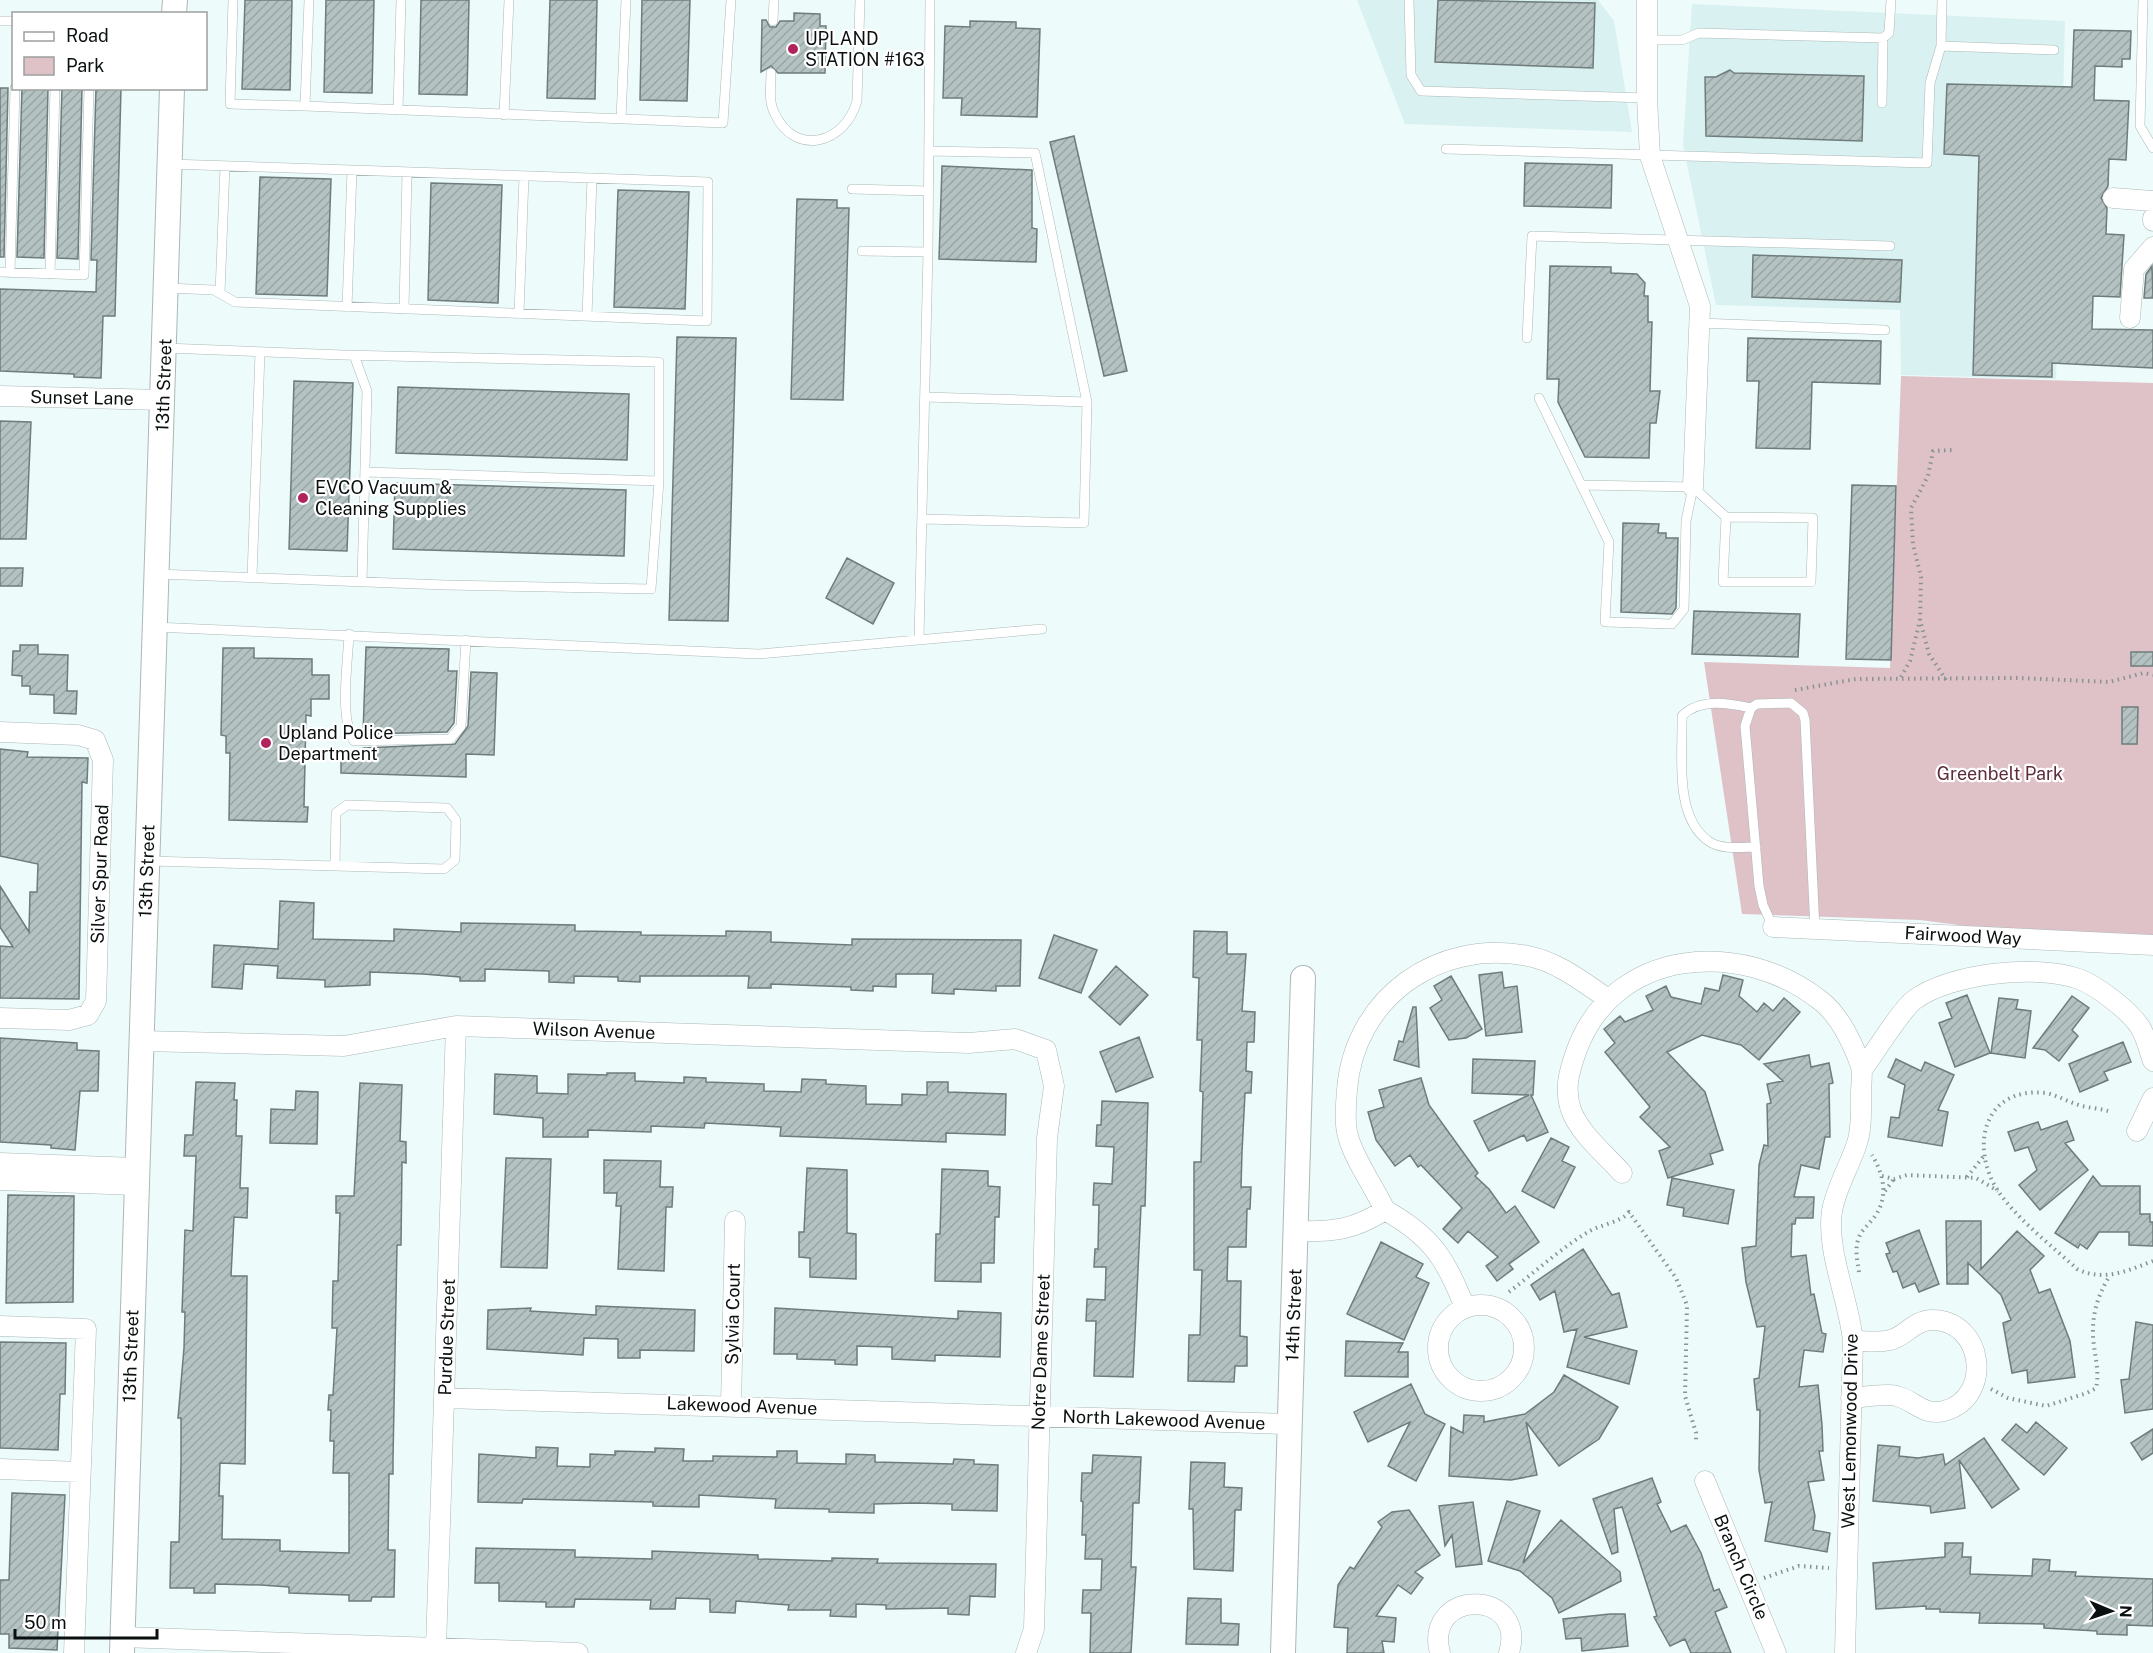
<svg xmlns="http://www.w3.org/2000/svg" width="2153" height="1653" font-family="'Public Sans',sans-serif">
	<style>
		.built { fill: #daf1f1 }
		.park { fill: #dfc1c8 }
		.building { fill: url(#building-hatch); stroke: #6f7c7c; stroke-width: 1.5 }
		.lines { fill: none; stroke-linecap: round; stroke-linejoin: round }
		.service-casing { stroke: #abb8b8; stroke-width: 10 }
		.minor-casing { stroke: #abb8b8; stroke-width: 21 }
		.tertiary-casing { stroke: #abb8b8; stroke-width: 26 }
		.path { stroke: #899393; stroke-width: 4; stroke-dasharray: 1.5 4.5; stroke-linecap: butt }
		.service { stroke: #fff; stroke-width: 9 }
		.minor { stroke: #fff; stroke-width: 20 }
		.tertiary { stroke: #fff; stroke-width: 24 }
		.poi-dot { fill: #b0235c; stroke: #fff; stroke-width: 2 }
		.labels { text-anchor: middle; stroke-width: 4.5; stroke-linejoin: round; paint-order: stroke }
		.poi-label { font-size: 18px; fill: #0a0f0f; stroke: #fff; text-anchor: start }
		.street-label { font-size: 18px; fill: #0a0f0f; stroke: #fff }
		.park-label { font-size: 18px; fill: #5d2d3b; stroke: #fff }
	</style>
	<defs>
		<pattern id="building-hatch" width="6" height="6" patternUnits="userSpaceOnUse" patternTransform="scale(1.5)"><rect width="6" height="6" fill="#b4c2c2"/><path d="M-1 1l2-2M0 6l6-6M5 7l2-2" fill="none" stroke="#99a6a6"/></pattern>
	</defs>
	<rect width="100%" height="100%" fill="#edfbfb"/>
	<path class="built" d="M1357,0H1598L1614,21L1632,132L1405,124Z
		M1692,4L2065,21L2056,379L1901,375L1900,310L1716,305L1683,145Z"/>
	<path class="park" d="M1901,376L2153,383V936L1966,926L1920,920L1742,914L1704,662L1890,668Z"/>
	<path class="building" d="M245,0H292L290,90L242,89Z
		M326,0H374L372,93L324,92Z
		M421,0H469L467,95L419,94Z
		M550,0H597L595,99L547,98Z
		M642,0H690L687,101L640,100Z
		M1438,0L1595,3L1593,68L1435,62Z
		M794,13L820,14V26H826L825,73H778L771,66L761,72L762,20H766L770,27H776L780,21H794Z
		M970,21L1016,22V28L1040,29L1037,117L961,115L962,98H943L945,26L970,27Z
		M2074,30L2131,31L2130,59H2122V67L2095,66L2094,100L2129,101L2126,160L2109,159L2108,186L2101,198L2107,208L2106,234L2124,235L2120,297L2093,296L2092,329L2153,330V368L2052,363V377L1973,375L1979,156L1944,154L1947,84L2072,87Z
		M1730,70L1734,73L1864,76L1862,141L1706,136L1705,77H1716Z
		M0,88H8L4,257H0Z
		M22,88H48L44,258L17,257Z
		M62,88H82L78,259L57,258Z
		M96,88H121L115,316H103L101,378L74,377V374L0,371V289L96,292L97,260H91Z
		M1074,136L1127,371L1104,376L1050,142Z
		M1525,163L1612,165L1611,208L1524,206Z
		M942,166L1032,170V228L1037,229L1036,262L939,259Z
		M260,177L331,179L327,296L256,294Z
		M431,183L502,185L498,303L428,300Z
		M618,190L689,192L685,309L614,307Z
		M797,199L837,200V208H849L843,400L791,399Z
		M1753,255L1902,260L1900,302L1752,297Z
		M1550,266L1611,267V273L1637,274L1645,283L1644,296H1648V322H1652L1650,391H1660L1656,423H1650L1649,458L1585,457L1558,402L1559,379H1547Z
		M2152,266L2153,298H2144L2146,274Z
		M677,337L736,338L728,621L669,620Z
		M1748,338L1881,341L1880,384L1812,382L1810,449L1756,448L1759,381H1747Z
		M294,381L353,383L347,551L289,549Z
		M398,387L629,394L627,460L396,453Z
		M0,421L31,422L26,539H0Z
		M395,483L626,490L624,556L393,549Z
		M1852,485L1896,486L1891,660L1846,659Z
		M1623,523L1659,524L1658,533H1666V538H1678L1676,608L1672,614L1621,612Z
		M847,558L894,583L873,624L826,598Z
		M0,568H23L22,586H0Z
		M1694,611L1800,614L1798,657L1692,654Z
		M20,645H38V654L68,655L67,691H77L76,714L54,713V695L30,694V686H22V676L12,675L13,651H20Z
		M366,647L449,649L448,671H457L454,723L447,732L363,734Z
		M223,648H254V658L312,659V675H329V699H311V716L306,715L304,807H308L307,822L229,820L230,753H226V736L221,735Z
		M2131,652H2153V666H2131Z
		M471,672L497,673L494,755L466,754V777L341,773V751L363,752V748L455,744L468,726Z
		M2122,707H2138L2137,744H2122Z
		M0,749L28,752L27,757L88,758L87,783L82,782L79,999L0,998V946L13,947L0,927V886L29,932L30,892H37L38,864L0,856Z
		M280,901L314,903L313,939L394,941V929L461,932V923L575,925V931L641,932V935L726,936V931L771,932V942L852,945V939L1021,940L1020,986H996V991L954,989V994L932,993L933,974H896V987L873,986V991L851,990V987L771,984V988H748L749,976H640V982L618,981V977L574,976V983L549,982V971L485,969V981H460V977L423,974L370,972V985L325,987V980L277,978L278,966L244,964L242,989L212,987L214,945L278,949Z
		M1194,931L1227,932V954H1246L1242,1011L1255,1012L1254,1042H1247L1246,1071L1252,1072L1251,1093H1245L1242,1152L1241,1187H1251L1250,1209H1247L1246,1247H1228L1227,1281H1241L1240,1336L1247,1337V1366H1235L1234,1382L1188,1381L1189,1335H1200L1202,1270H1194V1162H1201L1203,1092L1200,1091L1202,1040H1197L1199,978L1193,977Z
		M1054,935L1097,950L1081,993L1039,978Z
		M1116,966L1148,995L1120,1025L1089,997Z
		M1502,972L1504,988L1517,986L1522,1032L1486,1036L1479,975Z
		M1723,975L1743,980L1739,996L1757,1012L1764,1003L1773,1011L1784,998L1800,1012L1759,1060L1741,1045L1702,1035L1667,1052L1705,1092L1723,1150L1710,1154L1713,1164L1668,1178L1659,1151L1670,1147L1640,1117L1650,1107L1605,1052L1615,1043L1604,1029L1620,1016L1625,1022L1653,1010L1646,996L1666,986L1671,997L1701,1004L1705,988L1719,991Z
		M1451,976L1482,1029L1466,1038L1449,1040L1430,1008L1442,1000L1434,986Z
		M1967,995L1990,1053L1955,1067L1939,1023L1952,1018L1946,1003Z
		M2072,996L2089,1008L2072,1030L2078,1036L2059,1061L2045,1050L2033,1048Z
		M1999,998L2018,1000L2016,1009L2031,1011L2025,1058L1991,1053Z
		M1413,1007H1416L1419,1067L1394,1060L1399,1041L1403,1042Z
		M1139,1037L1153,1077L1116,1092L1100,1052Z
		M0,1038L77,1043V1050L99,1051L98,1091H80L75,1150L51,1148V1145L0,1142Z
		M2123,1042L2131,1062L2104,1072L2108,1080L2080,1092L2069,1064Z
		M1809,1055L1811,1067L1829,1063L1833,1083L1829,1084L1830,1137H1825L1819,1169L1801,1165L1794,1197H1814L1813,1218H1796L1795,1224H1792L1791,1257L1806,1255L1811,1295L1814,1294L1822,1333L1826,1334L1823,1352L1804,1350L1799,1387L1818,1385L1822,1425L1823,1451H1819L1824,1480L1808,1482L1815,1516L1813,1530L1830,1533L1827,1552L1765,1541L1772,1502L1765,1503L1759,1470L1760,1410H1757L1754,1379L1759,1378L1765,1326L1757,1327L1746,1282L1742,1248L1756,1246L1759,1165L1764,1145L1768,1146L1767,1104L1771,1103L1767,1084L1783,1081L1764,1064Z
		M1473,1059L1535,1061L1533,1095H1531L1548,1132L1527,1141L1524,1135L1489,1151L1474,1121L1529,1095L1472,1093Z
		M1896,1059L1921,1071L1925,1062L1954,1075L1938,1110L1948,1112L1942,1146L1888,1137L1891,1117L1899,1118L1905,1085L1888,1077Z
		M607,1073H635V1081L684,1083V1077L706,1078V1082L764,1084V1091L801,1092L802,1079L826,1080V1084L866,1086V1104L902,1105V1094L927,1095V1082H948V1092L1006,1094L1005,1135L946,1133V1142L780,1136L781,1127L705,1123L704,1128L651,1126V1132L588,1130V1137H543V1118L494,1114L495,1074L537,1076V1093L568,1094V1074L607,1075Z
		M1421,1078L1429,1105L1478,1173L1475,1176L1489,1189L1506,1213L1515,1206L1539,1242L1509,1264L1513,1269L1497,1281L1486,1266L1498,1257L1468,1231L1458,1243L1443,1229L1462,1208L1421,1165L1418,1167L1410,1155L1395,1166L1376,1140L1368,1112L1384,1107L1379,1090Z
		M196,1082L235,1083L234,1100H237L236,1136H242L240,1188H248L247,1218L234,1217L231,1276H247L245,1464L220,1463L219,1496H223L222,1539L280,1540V1551L349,1553V1473H333L334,1441H330L331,1410H328L329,1395H333L337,1328H332L333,1281H338L339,1244L340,1213H336V1196H354L360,1083L402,1085L400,1141L406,1142V1163L402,1162L401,1245H397L393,1459V1474H389L388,1550H395L394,1597H372L371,1601H349V1595L289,1593V1587L261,1585L215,1584V1593H194V1588H170L171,1542H179L181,1463V1418H178L184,1348L185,1312H182L185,1230L193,1231L196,1156H184L185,1135H193Z
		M296,1091L318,1092L317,1144L270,1143L271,1109L295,1110Z
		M1102,1101L1148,1103L1145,1206H1141L1133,1377L1094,1376L1096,1321H1086L1087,1299L1105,1300L1106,1267H1094L1095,1249H1098L1099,1205H1093L1094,1183L1112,1184L1114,1147L1096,1146L1097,1125H1101Z
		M2067,1121L2074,1140L2065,1143L2088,1170L2040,1210L2019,1185L2037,1170L2028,1147L2015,1151L2008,1132L2038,1122L2041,1130Z
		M1551,1138L1569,1147L1562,1161L1575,1167L1554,1208L1522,1191Z
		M506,1158L551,1159L547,1268L501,1267Z
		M604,1160L661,1161L660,1187H673L672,1207H666L664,1271L618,1269L621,1206H616L617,1193H604Z
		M807,1168L847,1170V1233L856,1234V1279L810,1277V1258L799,1257V1232H804Z
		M942,1169L988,1171V1186L1000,1187L999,1217H995L994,1263H981V1282L935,1281L936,1234H940Z
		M2093,1176L2101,1186H2140V1214H2150V1222H2153V1246L2129,1245V1232H2099L2087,1249L2080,1244L2078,1248L2055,1233Z
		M1672,1178L1734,1190L1728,1224L1683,1216L1684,1208L1667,1205Z
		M8,1195L74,1196L73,1302L6,1303Z
		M1946,1221H1981V1269L2017,1231L2044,1256L2030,1270L2039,1293L2050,1289L2070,1341L2075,1377L2028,1383L2027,1370L2012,1373L2003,1323L2011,1320L2001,1295L1968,1263V1284H1947Z
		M1919,1230L1939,1284L1919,1292L1915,1283L1903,1288L1897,1271L1893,1272L1886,1254L1890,1253L1886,1243Z
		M1381,1242L1423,1264L1416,1277L1429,1283L1404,1340L1347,1314Z
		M1583,1249L1612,1295L1619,1293L1627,1327L1584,1337L1637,1351L1629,1384L1567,1367L1577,1329L1564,1332L1555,1291L1540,1300L1531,1285Z
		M596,1306L695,1310L694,1351L640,1350V1358H618V1339L584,1338L583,1355L487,1349L488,1310L531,1308L530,1311L596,1315Z
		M775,1308L958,1319V1311L1001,1313L1000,1357L935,1355V1361L892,1359V1347L857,1346V1365L835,1364V1360L797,1359V1354H774Z
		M2136,1322L2153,1325V1409L2125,1413L2121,1380L2129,1379Z
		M1346,1341L1403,1343L1398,1352H1408V1377L1345,1376Z
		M0,1342L66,1343L65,1394H60L58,1450L0,1448Z
		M1564,1375L1618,1407L1599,1439L1559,1466L1526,1422L1537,1475L1511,1480L1449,1476L1451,1427L1463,1433L1464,1415L1484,1416V1422L1525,1414L1554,1392Z
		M1411,1384L1425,1414L1445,1424L1416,1481L1388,1466L1410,1422L1368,1442L1354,1412Z
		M2036,1422L2067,1448L2044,1475L2002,1440L2016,1424L2027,1433Z
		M2153,1429V1453L2142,1460L2131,1443Z
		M1984,1438L2019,1489L1992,1508L1959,1460L1965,1508L1931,1513L1930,1506L1873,1501L1878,1445L1900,1447L1899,1456L1918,1458L1943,1454L1945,1465Z
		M536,1447L558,1448L557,1466L590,1467V1454L615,1455V1451L655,1452V1448L684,1449L683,1461H713V1456L777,1457V1451H797V1463L846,1464V1454L875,1455V1462L953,1464L954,1459L974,1460V1464L998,1465L997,1511L952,1510V1504L915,1503L874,1504V1513L829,1512V1509L775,1508L776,1499L699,1495V1507L653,1506V1502L523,1499L522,1503L478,1502L479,1454L536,1458Z
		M1093,1455L1141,1457L1139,1503H1133L1131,1567H1136L1131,1653H1090L1091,1613H1082L1083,1590H1101L1102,1559H1085L1086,1535H1082L1083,1502L1081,1501L1082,1473H1092Z
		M1191,1462L1225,1463L1224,1487L1242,1488L1241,1510H1235L1233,1571L1194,1569L1193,1509H1189Z
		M1652,1478L1661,1502L1657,1504L1671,1532L1686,1525L1701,1553L1714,1591L1719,1589L1727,1607L1715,1612L1731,1653H1691L1685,1639L1670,1646L1654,1617L1657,1616L1622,1507L1614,1509L1618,1552L1612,1554L1593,1499Z
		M12,1493L65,1495L57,1650L9,1648V1634H0V1580H9Z
		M1507,1501L1540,1511L1523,1563L1561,1520L1620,1572L1621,1581L1559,1613L1552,1598L1520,1571L1488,1561Z
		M1473,1502L1482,1564L1456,1567L1452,1535L1445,1546L1439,1506Z
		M1409,1510L1440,1555L1415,1572L1423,1578L1411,1594L1398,1585L1376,1616L1396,1618L1394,1642L1382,1641L1384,1653H1347L1348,1628L1334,1627L1338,1585L1350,1567L1354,1569L1382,1527L1378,1522L1392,1512Z
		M1945,1543H1963L1962,1557H1971L1970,1574L2032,1576L2033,1559L2050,1560L2049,1571L2076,1572L2075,1576L2153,1579V1626L2127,1625V1635L2097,1634V1631L2044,1628V1624L1979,1623L1980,1613L1940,1612V1609H1926V1606L1876,1609L1873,1563L1945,1557Z
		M476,1548L575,1550V1557L652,1559V1551L758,1555V1559L832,1561V1558L878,1559L877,1563L996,1564L995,1597L970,1596L969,1615L948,1614V1608L886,1609V1605L856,1604V1617L830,1616L831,1610H788L789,1605L736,1601L735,1613L710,1612V1599L676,1598L675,1609H650L651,1600L575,1599L574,1607H546V1602L499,1601V1583H475Z
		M1188,1598L1221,1599V1623L1239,1624L1238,1645L1186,1644Z
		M1610,1614H1625L1628,1646L1582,1651L1581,1638L1566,1639L1563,1619Z"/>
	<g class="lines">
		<defs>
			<path id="service" d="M233,0L230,104L305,106
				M309,0L305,106L723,123L731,0
				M1409,0L1411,75L1421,91L1647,98
				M2143,0L2140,126L2153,148
				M0,21H14
				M773,21L774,0
				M1647,40H1682L1699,33L1883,38L1889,33L1891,0
				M1941,46L2054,50
				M771,73C771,86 768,102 775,114C795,157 845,144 857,101L860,0
				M1882,103L1883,38
				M398,110L401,0
				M504,115L509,0
				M621,119L626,0
				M1446,149L1927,163L1930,83L1941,46L1942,0
				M852,189L928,191
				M862,251L928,252
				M0,272L84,275L89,88
				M10,273L15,88
				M50,274L55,88
				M167,288L214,290L235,302L707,321L708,182L170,164
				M220,293L225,166
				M347,307L352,171
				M404,309L407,172
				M519,314L524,176
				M587,316L592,178
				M1699,323L1885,330
				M1527,338L1532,236L1890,246
				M354,355L367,391L362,582
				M925,397L1087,402L1035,153L929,151
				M1539,398L1609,542L1605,622L1672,624L1684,609L1686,521L1693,487
				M365,472L659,481
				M1581,485L1693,487L1726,517L1723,582H1811L1813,518L1726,517
				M922,519L1084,523L1087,402
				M157,574L445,585L651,589L659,481V362L343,355L165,348
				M252,577L260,352
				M155,627L758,654L1042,629
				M349,634C348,661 339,719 354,741L450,739L461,726L466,640
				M919,640L928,252L930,0
				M1751,708C1728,703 1699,698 1682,716C1683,753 1673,818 1710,842C1723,850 1742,847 1756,847
				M150,861L444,869L455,860L456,820L447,808L347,805L336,813L335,866
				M1773,927L1763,905L1759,886L1745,726L1751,708L1757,704L1791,703L1803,713L1805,720L1815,929"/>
			<path id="minor" d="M1647,0V98L1650,156L1700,306L1693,487
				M2113,198L2153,201
				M2153,218V221
				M2130,318L2134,269L2153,247
				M0,396L163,400
				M0,732L78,735L95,740L103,760L96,1001L88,1015L69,1020L0,1018
				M1773,927L2153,945
				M142,1041L344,1046L456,1026L969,1043L1015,1039L1046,1050L1054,1086L1047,1138L1034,1629L1026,1653
				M1862,1070C1874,1054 1901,1010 1914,1000C1950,973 2038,964 2079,979C2097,986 2129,1010 2140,1027C2146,1036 2149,1051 2153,1061
				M2137,1131L2153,1098
				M0,1163L136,1168
				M1622,1173C1605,1154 1580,1134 1571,1110C1564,1089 1569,1072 1576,1052C1613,947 1742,938 1821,1001C1840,1016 1853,1044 1861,1066C1863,1074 1861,1085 1861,1093C1861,1109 1862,1128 1857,1143C1850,1166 1836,1187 1832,1211C1826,1251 1849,1300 1853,1341L1845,1653
				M0,1180L136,1185
				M1385,1210C1375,1189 1353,1157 1348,1136C1344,1123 1346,1104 1347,1090C1354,998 1438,938 1528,956C1558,962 1583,982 1608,999
				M1385,1210C1431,1236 1446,1258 1465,1308
				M1297,1231C1334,1232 1353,1230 1385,1210
				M1438 1348a43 43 0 1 1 86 0a43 43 0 1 1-86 0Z
				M0,1326L86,1329L74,1653
				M445,1398L1290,1424
				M1851,1398C1865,1397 1885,1393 1897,1396C1915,1401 1923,1416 1944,1411C1994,1398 1984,1319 1931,1320C1913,1321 1905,1337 1890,1340C1880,1343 1865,1341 1853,1341
				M731,1406L735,1221
				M0,1469L80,1472
				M1705,1481L1776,1653
				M122,1637L578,1653
				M436,1648L456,1026
				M1440,1653C1423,1588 1528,1588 1509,1653"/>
			<path id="tertiary" d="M174,14L175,0
				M122,1653L172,88
				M1283,1653L1303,978"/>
		</defs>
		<use href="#service" class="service-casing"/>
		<use href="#minor" class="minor-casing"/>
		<use href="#tertiary" class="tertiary-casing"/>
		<path class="path" d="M1901,677L1910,661L1920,620
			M1946,680L1929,654L1920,620L1921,577L1913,544L1911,508L1928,476L1933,451L1953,450
			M1795,690L1856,679L2018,678L2109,682L2144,673L2153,675
			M2108,1111C2098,1108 2086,1108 2076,1104C2066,1101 2057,1095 2046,1093C1984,1086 1969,1146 1998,1191C2018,1220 2051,1245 2077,1269C2104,1282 2127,1271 2153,1261
			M1882,1176L1894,1179L1907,1175L1976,1178L1998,1191
			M1967,1177L1983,1157
			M1885,1191L1894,1179
			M1859,1272C1857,1259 1854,1247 1860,1235C1863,1229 1868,1225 1872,1220C1889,1200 1885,1176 1872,1155
			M1509,1292C1535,1272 1560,1249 1588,1232C1599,1225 1622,1222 1629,1212L1676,1278L1687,1305L1685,1396L1696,1433V1443
			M1991,1389L2008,1398L2046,1406L2087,1393L2096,1388C2100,1371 2094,1354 2093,1336C2092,1314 2098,1295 2109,1277
			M1764,1578L1799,1566L1829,1568"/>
		<use href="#service" class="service"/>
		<use href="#minor" class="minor"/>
		<use href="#tertiary" class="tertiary"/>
	</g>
	<g class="poi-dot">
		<circle cx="793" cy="49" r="6"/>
		<circle cx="303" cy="498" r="6"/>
		<circle cx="266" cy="743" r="6"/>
	</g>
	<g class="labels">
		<g class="poi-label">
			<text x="805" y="45">UPLAND<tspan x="805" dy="21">STATION #163</tspan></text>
			<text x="315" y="494">EVCO Vacuum &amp;<tspan x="315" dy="21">Cleaning Supplies</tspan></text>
			<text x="278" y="739">Upland Police<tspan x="278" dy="21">Department</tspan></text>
		</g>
		<g class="street-label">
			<text transform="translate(164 385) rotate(-88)" y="6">13th Street</text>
			<text transform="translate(82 398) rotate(1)" y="6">Sunset Lane</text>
			<text transform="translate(147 871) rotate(-88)" y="6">13th Street</text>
			<text transform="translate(100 874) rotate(-88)" y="6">Silver Spur Road</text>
			<text transform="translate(1963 936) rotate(3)" y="6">Fairwood Way</text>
			<text transform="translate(594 1031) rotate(2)" y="6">Wilson Avenue</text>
			<text transform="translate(733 1314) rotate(-89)" y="6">Sylvia Court</text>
			<text transform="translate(1294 1315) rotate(-88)" y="6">14th Street</text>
			<text transform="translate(447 1337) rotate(-88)" y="6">Purdue Street</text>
			<text transform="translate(1041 1352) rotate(-88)" y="6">Notre Dame Street</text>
			<text transform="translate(131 1356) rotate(-88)" y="6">13th Street</text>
			<text transform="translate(742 1406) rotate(2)" y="6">Lakewood Avenue</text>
			<text transform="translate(1164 1420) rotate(2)" y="6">North Lakewood Avenue</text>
			<text transform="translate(1850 1431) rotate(-89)" y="6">West Lemonwood Drive</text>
			<text transform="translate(1741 1567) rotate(67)" y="6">Branch Circle</text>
		</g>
		<g class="park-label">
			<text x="2000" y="780">Greenbelt Park</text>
		</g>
	</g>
	<rect x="12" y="12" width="195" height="78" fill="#ffffff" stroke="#9d9f9f" stroke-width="1.5"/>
	<rect x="24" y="32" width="30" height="9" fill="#ffffff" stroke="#9d9f9f" stroke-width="1.5"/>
	<text x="66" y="42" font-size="18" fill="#0a0f0f">Road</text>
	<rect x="24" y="57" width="30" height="18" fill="#dfc1c8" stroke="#9d9f9f" stroke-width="1.5"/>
	<text x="66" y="72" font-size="18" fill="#0a0f0f">Park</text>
	<g transform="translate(2111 1611) rotate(92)" stroke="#ffffff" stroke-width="4.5" paint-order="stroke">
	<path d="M0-4.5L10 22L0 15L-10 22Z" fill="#0a0f0f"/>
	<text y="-9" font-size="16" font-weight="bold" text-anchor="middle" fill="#0a0f0f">N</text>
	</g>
	<path d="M15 1629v9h142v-9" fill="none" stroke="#0a0f0f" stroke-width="3"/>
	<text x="24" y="1629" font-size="18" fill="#0a0f0f" stroke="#ffffff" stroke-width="4.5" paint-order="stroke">50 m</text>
</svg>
